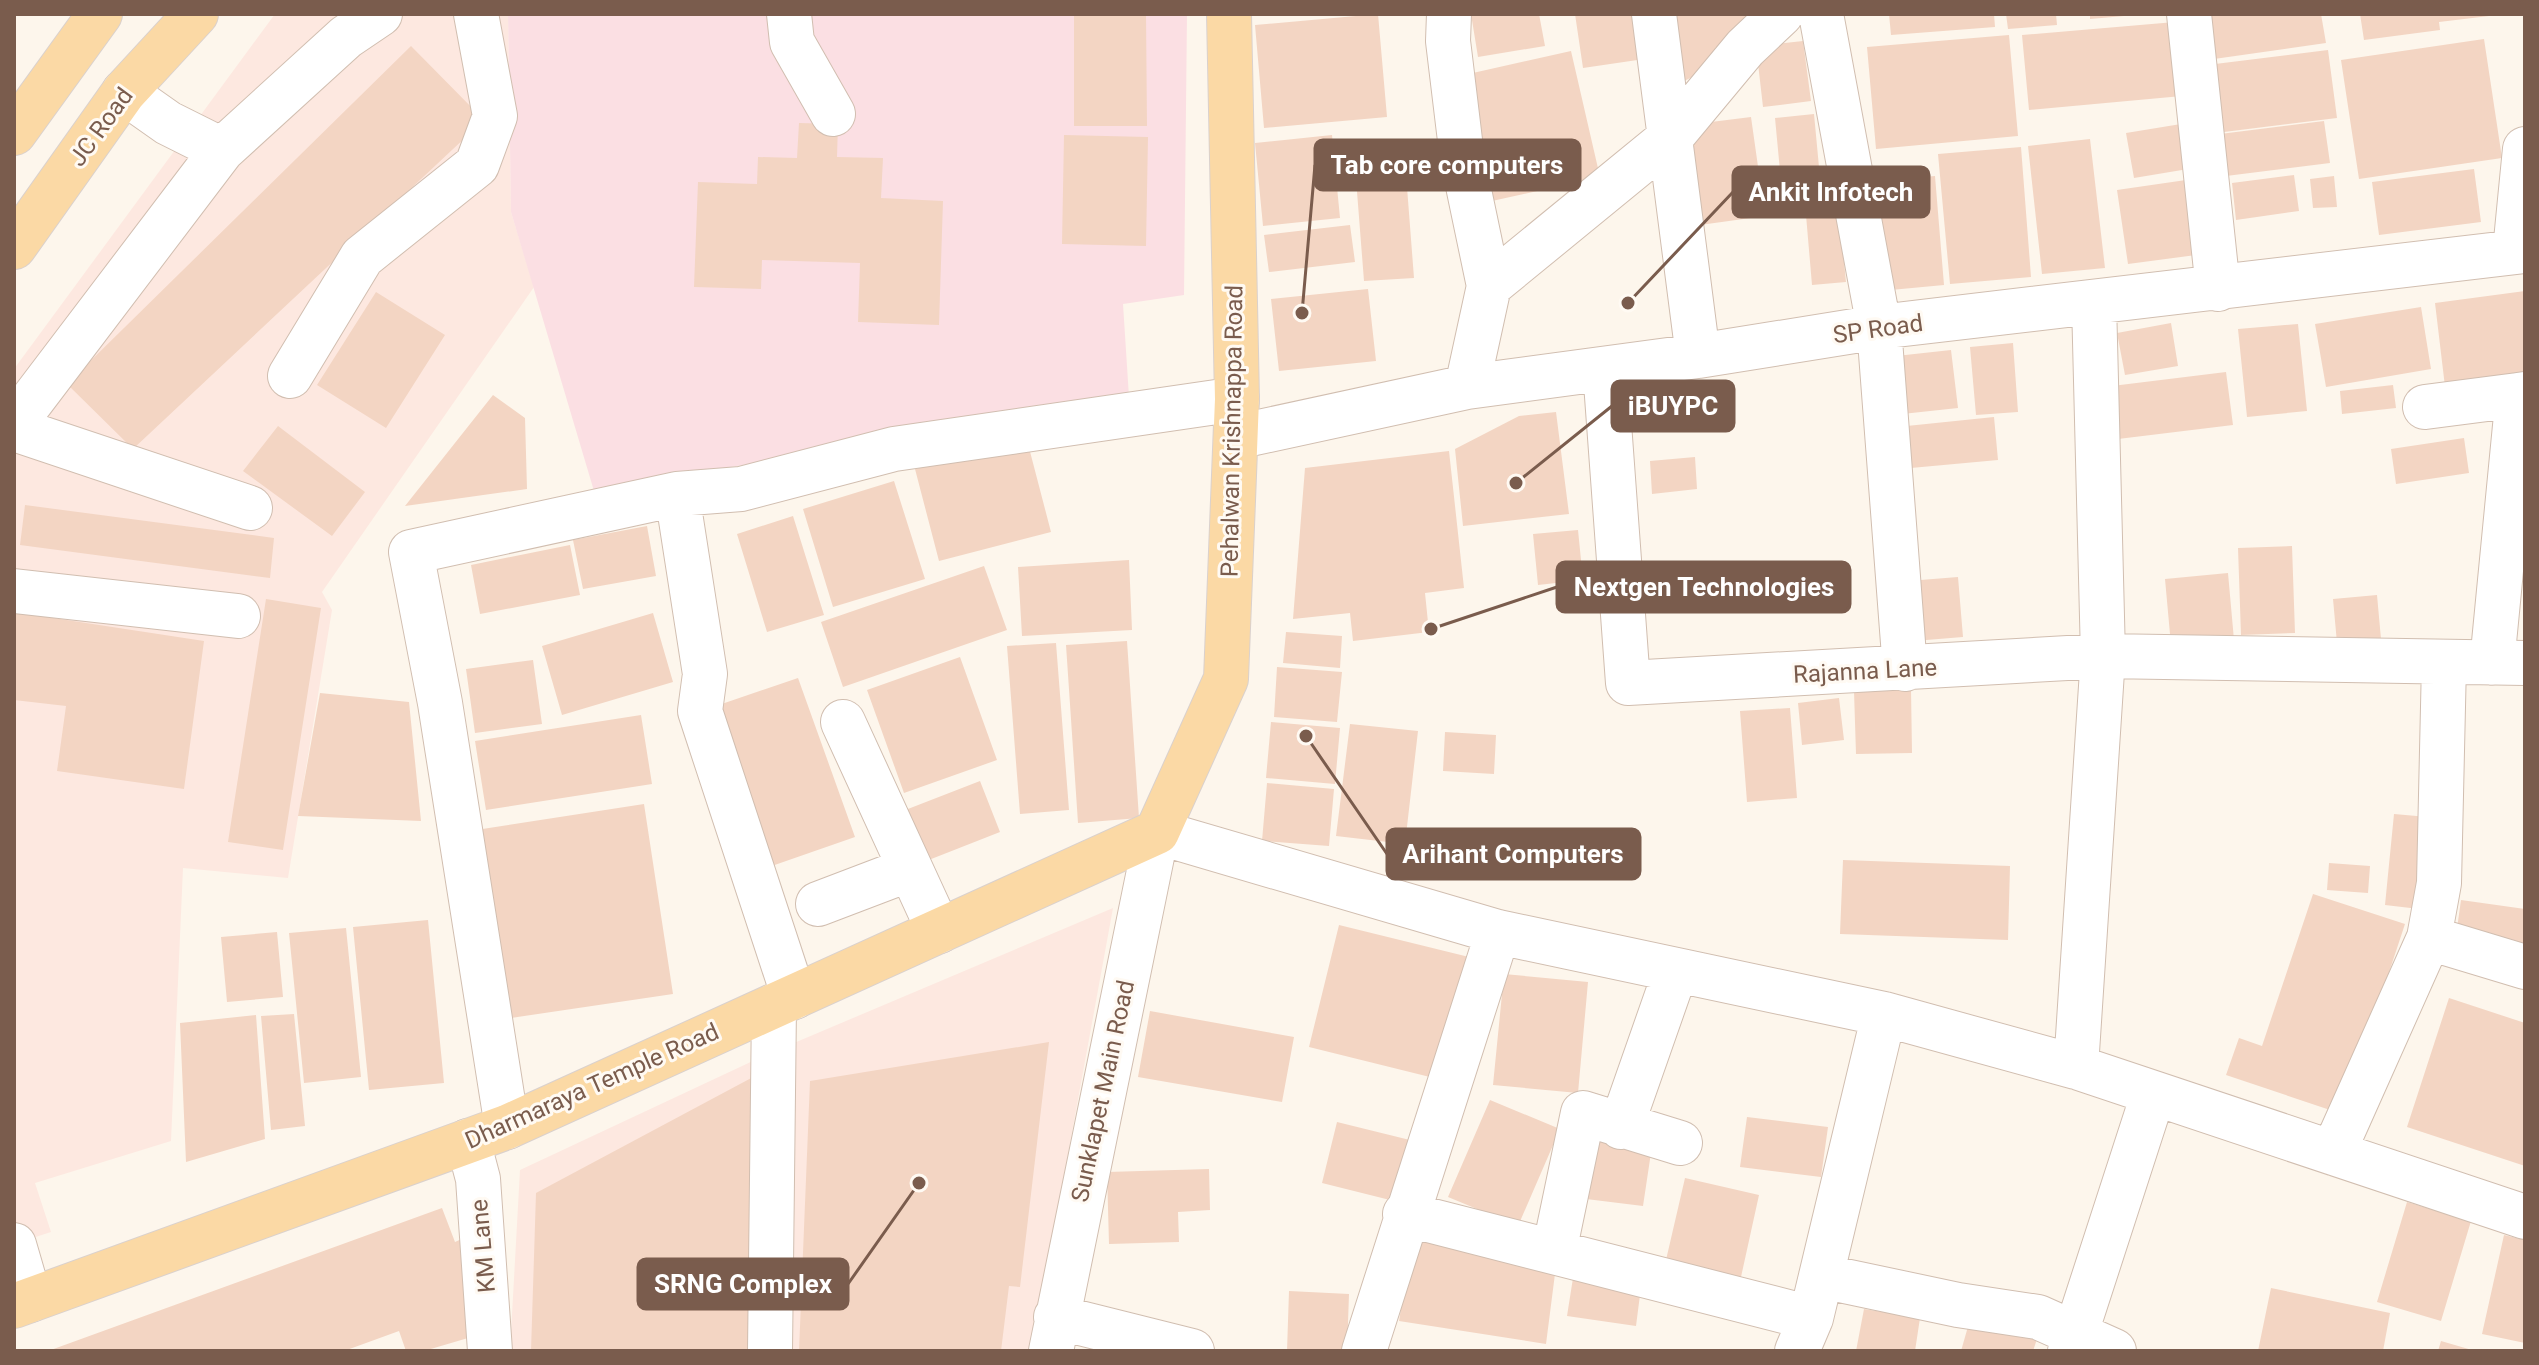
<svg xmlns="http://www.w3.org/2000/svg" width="2539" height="1365" font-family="Roboto,sans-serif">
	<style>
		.commercial { fill: #fde8e0 }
		.medical { fill: #fbdfe3 }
		.building { fill: #f3d5c3 }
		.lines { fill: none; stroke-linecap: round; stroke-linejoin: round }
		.minor-casing { stroke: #d1beb0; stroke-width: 46 }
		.major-casing { stroke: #dad1cd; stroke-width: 46 }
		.minor { stroke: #fff; stroke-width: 44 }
		.major { stroke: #fbd9a5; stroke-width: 44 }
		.labels { text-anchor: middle; stroke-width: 6; stroke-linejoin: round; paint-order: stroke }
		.street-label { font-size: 24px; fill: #7a5c4d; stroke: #fffaf3 }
		.leader { fill: none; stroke: #7a5c4d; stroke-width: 3 }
		.callout-dot { fill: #7a5c4d; stroke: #fffaf3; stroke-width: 3 }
		.callout { fill: #7a5c4d; stroke: #7a5c4d; stroke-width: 3 }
		.callout-label { font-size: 26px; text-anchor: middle; font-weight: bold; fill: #fff }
	</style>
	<rect width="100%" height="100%" fill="#fdf6ec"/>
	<path class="commercial" d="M275,14H508L511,212L534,287L322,592L332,610L288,878L183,868L171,1141L35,1183L51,1232L14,1244V369Z
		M1113,908L1032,1351H510L520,1170L768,1054Z"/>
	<path class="medical" d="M508,14H1187L1184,295L1123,304L1129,397L594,491L511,212Z"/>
	<path class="building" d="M1074,14H1146L1147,126H1074Z
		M1378,14L1387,117L1264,128L1255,25Z
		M1471,14H1539L1545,46L1478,57Z
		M1575,14H1645L1651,58L1583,68Z
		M1670,14H1765L1747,32L1715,48L1716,64L1679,84Z
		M1889,14H1994L1995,27L1891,35Z
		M2006,14H2056L2057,25L2008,29Z
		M2090,14H2124V16L2090,19Z
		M2207,14H2321L2326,43L2214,59Z
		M2360,14H2489V16L2439,22L2440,30L2364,40Z
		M2175,22L2182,96L2029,110L2022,35Z
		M2009,35L2018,136L1876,149L1867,47Z
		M2484,39L2502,158L2359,179L2341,60Z
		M1803,41L1811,101L1763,107L1756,46Z
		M411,46L484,120L133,449L67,384Z
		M2328,50L2337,118L2216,133L2207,65Z
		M1571,51L1600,177L1483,203L1455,77Z
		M1814,114L1819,167L1780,171L1775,118Z
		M1751,117L1765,216L1700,225L1687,125Z
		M2324,121L2330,163L2226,176L2220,134Z
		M799,123L838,124L837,157L883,158L881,198L943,201L939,325L858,322L860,263L762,260L761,289L694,287L698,182L757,184L758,157L797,158Z
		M2181,124L2188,169L2134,178L2126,133Z
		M1064,135L1148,137L1146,246L1062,244Z
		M1332,135L1340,218L1263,226L1255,143Z
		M2090,139L2105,268L2042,274L2028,146Z
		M2021,147L2031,277L1950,284L1938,154Z
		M1405,161L1414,278L1364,281L1355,166Z
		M2474,169L2481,222L2379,235L2372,182Z
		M2294,175L2299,211L2236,220L2232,183Z
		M1935,176L1944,285L1880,291L1871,181Z
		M2334,176L2337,207L2313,208L2310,179Z
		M2186,180L2196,255L2128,264L2117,190Z
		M1839,212L1846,282L1812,285L1806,215Z
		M1350,225L1355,262L1269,272L1264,235Z
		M1368,289L1376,361L1279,371L1271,299Z
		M2525,291V386L2446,395L2435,303Z
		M376,292L445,335L386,428L317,385Z
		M2421,307L2431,369L2326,387L2315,324Z
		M2171,323L2178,366L2125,375L2117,333Z
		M2298,324L2307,411L2247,417L2238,329Z
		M2013,343L2018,412L1976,415L1970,347Z
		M1951,350L1958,408L1893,415L1887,357Z
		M2226,372L2233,425L2118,439L2112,386Z
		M2393,385L2396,408L2342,414L2340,391Z
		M493,395L525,418L527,489L405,506Z
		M1556,412L1569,514L1463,526L1455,449L1519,416Z
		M1994,417L1998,460L1900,469L1897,427Z
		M278,426L365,492L332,536L243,471Z
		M2464,438L2469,473L2396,484L2391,449Z
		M1027,440L1051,532L939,561L915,469Z
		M1449,451L1464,588L1425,593L1429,632L1353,641L1350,613L1293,619L1305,468Z
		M1695,457L1697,489L1652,494L1650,461Z
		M894,481L925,579L833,607L803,509Z
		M25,505L274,538L270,578L20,545Z
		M793,516L824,615L767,632L737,534Z
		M647,526L656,576L583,589L573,540Z
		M1578,530L1583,580L1538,585L1533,534Z
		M570,545L580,595L480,614L471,565Z
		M2292,546L2295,633L2241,635L2238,548Z
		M1129,560L1132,630L1022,636L1018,567Z
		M984,566L1007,630L843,687L821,622Z
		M2228,573L2234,640L2171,645L2165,579Z
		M1958,577L1963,637L1914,641L1908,581Z
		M2377,595L2382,650L2338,654L2333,599Z
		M266,599L321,608L283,850L228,842Z
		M14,612L204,641L184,789L57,771L66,706L14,700Z
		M653,613L673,682L562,715L542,646Z
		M1286,632L1342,636L1340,668L1283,663Z
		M1127,641L1139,818L1078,823L1066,645Z
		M1056,643L1069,810L1020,814L1007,646Z
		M960,657L997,760L904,793L867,690Z
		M533,660L542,724L475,733L466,669Z
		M1277,667L1342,672L1337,722L1274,717Z
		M798,678L855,837L766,868L710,708Z
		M1911,689L1912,753L1856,754L1854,691Z
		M320,693L409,702L421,821L298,816Z
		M1839,698L1844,740L1802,745L1798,703Z
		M1790,708L1797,798L1747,802L1740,711Z
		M641,715L652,784L486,810L475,741Z
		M1271,722L1340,728L1335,784L1266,778Z
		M1350,724L1418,731L1405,844L1336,836Z
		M1445,732L1496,735L1494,774L1443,771Z
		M980,781L1000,832L916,865L895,814Z
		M1267,783L1334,789L1329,846L1262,841Z
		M644,804L673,994L504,1019L476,830Z
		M2394,814L2428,817L2419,909L2385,905Z
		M1843,860L2010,866L2008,940L1840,934Z
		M2329,863L2370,866L2368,893L2327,890Z
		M2313,894L2405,924L2342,1114L2226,1075L2239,1038L2262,1046Z
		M2461,900L2525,909V952L2455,943Z
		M428,920L444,1083L369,1090L353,927Z
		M1339,925L1469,957L1438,1079L1309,1047Z
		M346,928L361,1077L304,1083L289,933Z
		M277,932L283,997L227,1002L221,937Z
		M1504,974L1588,982L1578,1093L1493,1085Z
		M2449,998L2525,1023V1166L2407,1127Z
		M1150,1011L1294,1037L1282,1102L1138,1077Z
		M294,1014L305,1126L271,1130L261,1016Z
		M256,1015L265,1139L186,1162L180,1023Z
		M1049,1042L1020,1287L1009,1286L1001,1351H799L810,1081Z
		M755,1076V1349L531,1351L536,1193Z
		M1490,1100L1560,1129L1518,1226L1448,1197Z
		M1747,1117L1828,1127L1821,1177L1740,1167Z
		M1337,1122L1418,1142L1402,1203L1322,1183Z
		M1587,1137L1652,1146L1643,1206L1578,1198Z
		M1209,1169L1210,1210L1178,1212L1179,1242L1109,1244L1107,1172Z
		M1685,1178L1759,1195L1741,1277L1666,1260Z
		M2407,1202L2471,1221L2441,1321L2377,1302Z
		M442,1208L455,1242L466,1237L468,1338L424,1351H406L399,1331L344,1351H48Z
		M1413,1234L1556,1266L1546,1344L1399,1321Z
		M2504,1235L2525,1240V1343L2482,1334Z
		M1573,1278L1641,1287L1636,1326L1567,1316Z
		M2271,1288L2390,1313L2383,1351H2258Z
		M1289,1291L1349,1294L1347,1351H1287Z
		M1864,1309L1920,1318L1915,1351H1856Z
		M1971,1316L2038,1336L2033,1351H1961Z
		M2441,1341L2472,1350V1351H2438Z"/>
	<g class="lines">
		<defs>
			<path id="minor" d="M789,14L792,42L833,114
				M1449,14L1448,41L1462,157L1489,286L1467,387
				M1654,14L1698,356
				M1821,14L1879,327L1905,669
				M2189,14L2218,289
				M124,92L168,123L222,150
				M2515,251L2525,149
				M1489,286L1671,137L1745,48L1781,14
				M1605,369L1628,683L2103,656L2525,663
				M290,376L362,257L477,165L495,116L476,14
				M2425,407L2518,395
				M14,424L222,150L346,37L380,14
				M14,429L250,508
				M1236,437L1467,387L1698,356L1879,327L2525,251
				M14,591L238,616
				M2492,663L2518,395L2525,394
				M843,722L939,931
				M818,904L910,869
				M2429,938L2525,967
				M794,997L700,711L705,674L677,494L741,489L894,449L1237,399
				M2076,1067L2103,656L2094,302
				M507,1127L440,703L411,552L677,494
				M1621,1127L1676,970
				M468,1141L478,1179L490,1351
				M2333,1153L2429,938L2439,883L2444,663
				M1405,1214L1811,1318
				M14,1245L30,1300
				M1554,1252L1583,1113L1680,1143
				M1821,1276L1958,1305L2038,1317L2114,1351
				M1056,1317L1192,1351
				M770,1351L774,1006
				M1051,1351L1157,832L1498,932L1884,1014L2076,1067L2525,1217
				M1364,1351L1498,932
				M1797,1351L1811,1318L1884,1014
				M2070,1351L2153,1095"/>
			<path id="major" d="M14,133L100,14
				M14,247L124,92L196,14
				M14,1306L507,1127L1157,832L1226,679L1237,399L1229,14"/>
		</defs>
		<use href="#minor" class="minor-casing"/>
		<use href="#major" class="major-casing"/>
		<use href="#minor" class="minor"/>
		<use href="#major" class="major"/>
	</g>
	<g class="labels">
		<g class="street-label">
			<text transform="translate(101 127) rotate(-54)" y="8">JC Road</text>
			<text transform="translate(1878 329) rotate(-8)" y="8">SP Road</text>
			<text transform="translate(1232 431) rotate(-89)" y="8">Pehalwan Krishnappa Road</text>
			<text transform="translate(1865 671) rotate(-3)" y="8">Rajanna Lane</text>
			<text transform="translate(592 1086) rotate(-24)" y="8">Dharmaraya Temple Road</text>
			<text transform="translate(1103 1091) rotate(-78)" y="8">Sunklapet Main Road</text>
			<text transform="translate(483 1246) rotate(-95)" y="8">KM Lane</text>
		</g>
	</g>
	<path class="leader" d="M1302 313L1315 165M1628 303L1733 192M1516 483L1612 406M1431 629L1557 587M1306 736L1387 854M919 1183L848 1284"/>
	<g class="callout-dot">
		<circle cx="1302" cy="313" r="8"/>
		<circle cx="1628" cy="303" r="8"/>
		<circle cx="1516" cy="483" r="8"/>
		<circle cx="1431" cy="629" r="8"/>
		<circle cx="1306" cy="736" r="8"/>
		<circle cx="919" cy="1183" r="8"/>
	</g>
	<g class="callout">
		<rect x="1315" y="140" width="265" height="50" rx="8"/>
		<rect x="1733" y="167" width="196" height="50" rx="8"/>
		<rect x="1612" y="381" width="122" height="50" rx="8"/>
		<rect x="1557" y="562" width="293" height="50" rx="8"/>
		<rect x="1387" y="829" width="253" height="50" rx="8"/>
		<rect x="638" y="1259" width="210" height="50" rx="8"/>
	</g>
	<g class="callout-label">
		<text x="1447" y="174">Tab core computers</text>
		<text x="1831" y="201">Ankit Infotech</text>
		<text x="1673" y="415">iBUYPC</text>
		<text x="1704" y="596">Nextgen Technologies</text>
		<text x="1513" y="863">Arihant Computers</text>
		<text x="743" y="1293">SRNG Complex</text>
	</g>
	<rect width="2539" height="1365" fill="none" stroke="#7a5c4d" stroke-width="32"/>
</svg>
